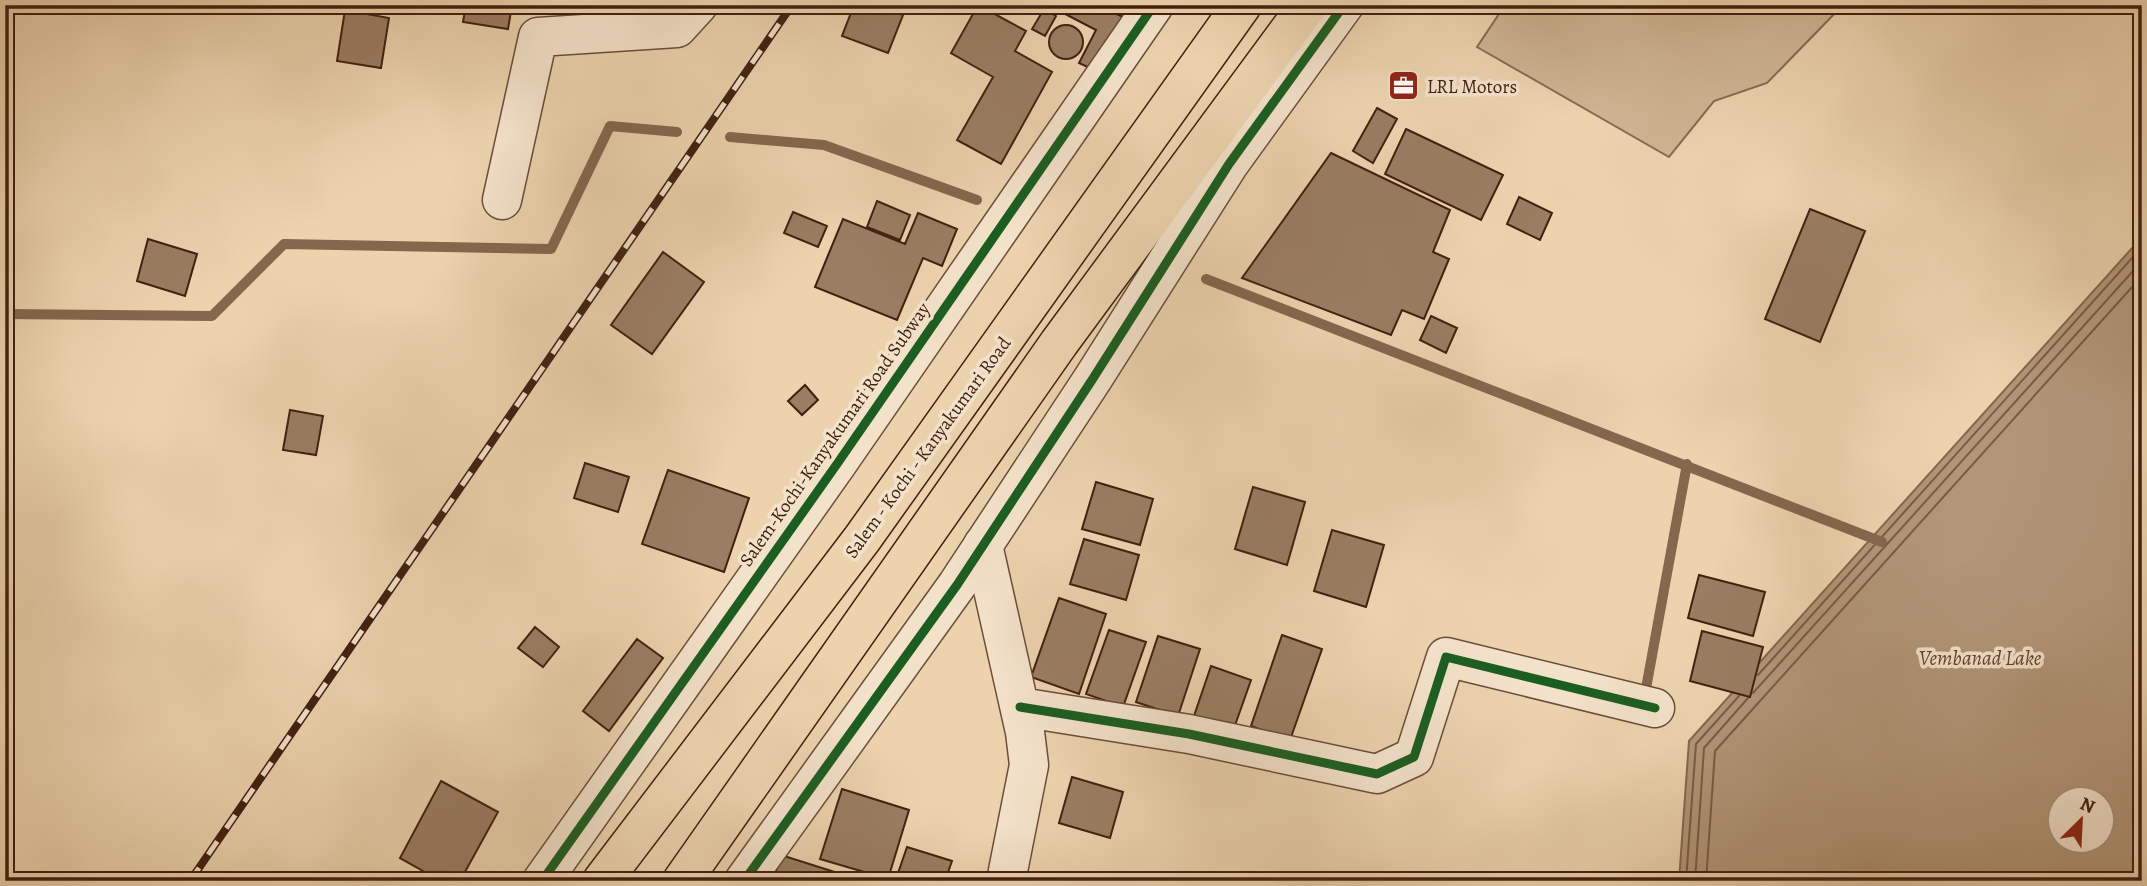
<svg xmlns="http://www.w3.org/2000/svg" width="2147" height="886" font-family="Alegreya,serif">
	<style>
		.green { fill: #cfb593; stroke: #886a52; stroke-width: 2 }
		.water { fill: #b29678; stroke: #85674e; stroke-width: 2; fill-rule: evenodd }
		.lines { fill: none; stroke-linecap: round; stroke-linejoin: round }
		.shore { stroke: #7a5b44; stroke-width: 2 }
		.stream { stroke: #85674e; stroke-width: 10 }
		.building { fill: #9a7d62; stroke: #422010; stroke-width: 2 }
		.minor-casing { stroke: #6c4d38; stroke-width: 41 }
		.tertiary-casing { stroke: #6c4d38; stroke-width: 41 }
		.trunk-casing { stroke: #422010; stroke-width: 41 }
		.minor { stroke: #f3e2ca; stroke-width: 38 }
		.tertiary { stroke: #f3e2ca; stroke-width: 38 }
		.trunk { stroke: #ecd3ae; stroke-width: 38 }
		.rail-casing { stroke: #422010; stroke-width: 8 }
		.rail { stroke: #f3e2ca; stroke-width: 5; stroke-dasharray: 16; stroke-linecap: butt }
		.cycleway-casing { stroke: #f3e2ca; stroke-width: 13 }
		.cycleway { stroke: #1b5e20; stroke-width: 9 }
		.labels { text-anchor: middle; stroke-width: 7; stroke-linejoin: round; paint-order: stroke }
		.poi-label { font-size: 19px; fill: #422010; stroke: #f3e2ca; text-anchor: start }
		.street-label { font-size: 19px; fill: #422010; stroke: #f3e2ca }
		.water-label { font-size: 21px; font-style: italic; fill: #64432f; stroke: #f3e2ca }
	</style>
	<rect width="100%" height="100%" fill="#ecd3ae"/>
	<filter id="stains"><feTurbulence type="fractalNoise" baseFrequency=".00286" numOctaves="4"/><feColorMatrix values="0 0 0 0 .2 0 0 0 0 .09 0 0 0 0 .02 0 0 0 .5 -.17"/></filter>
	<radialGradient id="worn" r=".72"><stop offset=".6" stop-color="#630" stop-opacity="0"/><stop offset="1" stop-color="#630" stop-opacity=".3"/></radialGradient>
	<path class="green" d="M1505,5H1836L1840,8L1767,83L1714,101L1669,157L1477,47Z"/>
	<path class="water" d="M2142,237V881H1679L1689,741ZM2060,798H2102V840H2060Z"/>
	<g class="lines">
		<path class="shore" d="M1758,675L2142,247
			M1753,693L2142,261
			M1686,881L1696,744L1739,696
			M1695,881L1704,748L1748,698
			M1706,881L1715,751L2142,276"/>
		<path class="stream" d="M730,137L824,145L977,200
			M1206,279L1882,542
			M5,314L212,316L284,244L551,249L610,126L677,132
			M1640,693L1645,694L1687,464"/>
	</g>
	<path class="building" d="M466,5H512L508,29L463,22Z
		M561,5H605L603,22L560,19Z
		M854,5H878L903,15L888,53L842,36Z
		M978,5L1026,31L1015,51L1052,72L1001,164L957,140L993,77L951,53Z
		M1048,5H1098L1123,17L1096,71L1079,63L1096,30Z
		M1044,9L1056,16L1045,36L1032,29Z
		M345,10L389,18L381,68L337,61Z
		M1049 42a17 17 0 1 1 34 0a17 17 0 1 1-34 0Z
		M1377,108L1397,119L1373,163L1353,151Z
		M1406,129L1503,175L1481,220L1385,174Z
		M1331,153L1450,210L1433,252L1449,259L1424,319L1402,310L1391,335L1242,278Z
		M1519,197L1552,213L1540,240L1507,224Z
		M877,201L910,215L900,240L867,227Z
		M1810,209L1865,231L1820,342L1765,319Z
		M793,212L827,226L818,247L784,233Z
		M918,213L957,229L942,266L923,258L897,320L815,287L843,219L905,244Z
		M148,239L197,254L185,296L137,281Z
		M663,252L704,282L652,354L611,325Z
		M1431,316L1457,328L1446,353L1420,340Z
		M805,385L818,400L802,415L788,401Z
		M290,410L323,416L316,455L283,450Z
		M585,463L629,477L618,512L574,498Z
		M668,470L749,498L724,572L642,544Z
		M1096,482L1153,499L1140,545L1082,529Z
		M1253,487L1305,502L1287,565L1235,549Z
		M1332,530L1384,545L1366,607L1314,591Z
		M1084,539L1139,555L1126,600L1070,584Z
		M1699,575L1765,592L1753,636L1688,618Z
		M1059,598L1106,614L1079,694L1031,677Z
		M535,627L559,647L543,667L518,648Z
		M1109,630L1146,642L1123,707L1086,694Z
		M1702,631L1763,647L1750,697L1690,681Z
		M1282,635L1322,649L1290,740L1251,726Z
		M1158,636L1200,649L1178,716L1136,702Z
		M637,639L663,658L609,731L583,711Z
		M1211,666L1251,680L1233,731L1194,716Z
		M1072,777L1123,792L1110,838L1059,823Z
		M441,781L498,812L460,881H441L400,858Z
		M842,789L909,810L888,879L820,859Z
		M907,847L952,861L945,881L896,879Z
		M781,855L863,881H773Z"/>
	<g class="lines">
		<defs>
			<path id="minor" d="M502,200L538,37L677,28L698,5
				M983,545L1025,732L1029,765L1006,881
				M1020,707L1189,734L1377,774L1414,757L1446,657L1655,708"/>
			<path id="tertiary" d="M542,881L837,464L1154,5
				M744,881L957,585L1092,380L1229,164L1344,5"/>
			<path id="trunk" d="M602,881L862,539L1242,5
				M682,881L1059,343L1308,5"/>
		</defs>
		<use href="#minor" class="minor-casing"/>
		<use href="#tertiary" class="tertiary-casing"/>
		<use href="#trunk" class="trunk-casing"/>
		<use href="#minor" class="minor"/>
		<use href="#tertiary" class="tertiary"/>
		<use href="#trunk" class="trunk"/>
		<defs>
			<path id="rail" d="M190,881L792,5"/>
		</defs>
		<use href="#rail" class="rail-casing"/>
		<use href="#rail" class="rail"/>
		<defs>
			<path id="cycleway" d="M1020,707L1189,734L1377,774L1414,757L1446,657L1655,708
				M542,881L837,464L1154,5
				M744,881L957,585L1092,380L1229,164L1344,5"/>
		</defs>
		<use href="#cycleway" class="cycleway-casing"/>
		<use href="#cycleway" class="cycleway"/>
	</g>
	<defs>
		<symbol id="office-square" viewBox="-11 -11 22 22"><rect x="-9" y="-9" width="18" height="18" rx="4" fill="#8f2418" stroke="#f3e2ca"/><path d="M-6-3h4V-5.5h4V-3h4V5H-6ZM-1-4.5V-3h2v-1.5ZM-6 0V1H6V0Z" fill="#fff"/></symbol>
	</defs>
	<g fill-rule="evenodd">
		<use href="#office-square" x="1386" y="68" width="35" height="35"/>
	</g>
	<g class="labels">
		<g class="poi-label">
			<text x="1427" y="93">LRL Motors</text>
		</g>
		<g class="street-label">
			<text transform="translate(834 434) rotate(-55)" y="7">Salem-Kochi-Kanyakumari Road Subway</text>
			<text transform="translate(927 447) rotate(-54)" y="7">Salem - Kochi - Kanyakumari Road</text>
		</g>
		<g class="water-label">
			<text x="1980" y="665">Vembanad Lake</text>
		</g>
	</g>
	<rect width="2147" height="886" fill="none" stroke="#ecd3ae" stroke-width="28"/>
	<rect x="7" y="7" width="2133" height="872" fill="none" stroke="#422010" stroke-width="3.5"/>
	<rect x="14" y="14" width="2119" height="858" fill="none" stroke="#422010" stroke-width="2"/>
	<g transform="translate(2081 820) rotate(24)"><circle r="33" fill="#f3e2ca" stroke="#ac9480" stroke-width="2"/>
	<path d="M0-5L12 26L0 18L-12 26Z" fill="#8f2418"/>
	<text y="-10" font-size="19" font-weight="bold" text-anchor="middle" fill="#422010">N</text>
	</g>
	<rect width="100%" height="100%" filter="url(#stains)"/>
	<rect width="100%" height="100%" fill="url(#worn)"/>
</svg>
